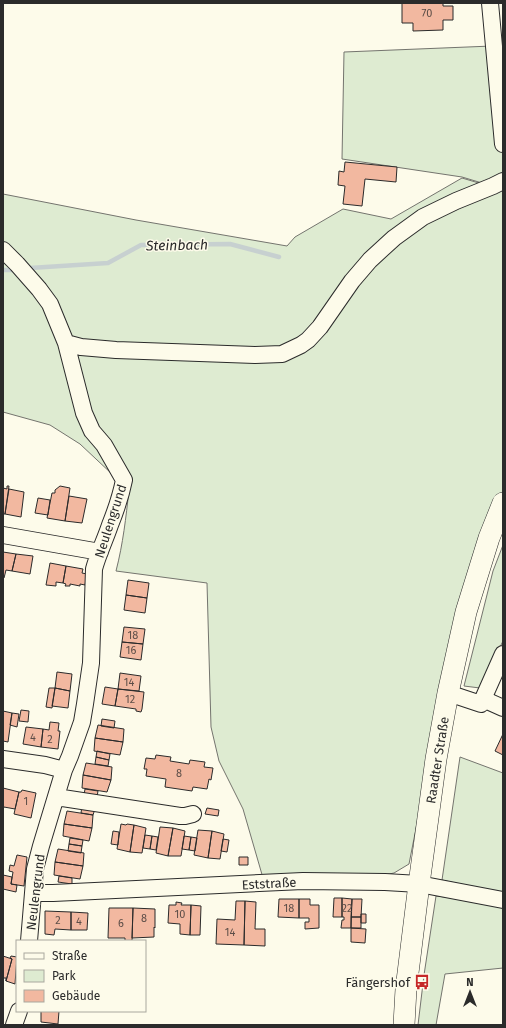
<svg xmlns="http://www.w3.org/2000/svg" width="506" height="1028" font-family="'Fira Sans',sans-serif">
	<style>
		.green { fill: #deebd1; stroke: #74746e }
		.lines { fill: none; stroke-linecap: round; stroke-linejoin: round }
		.stream { stroke: #c7d0d0; stroke-width: 4.5 }
		.building { fill: #f2b8a0; stroke: #2b2b2b }
		.minor-casing { stroke: #2b2b2b; stroke-width: 18 }
		.major-casing { stroke: #2b2b2b; stroke-width: 22 }
		.minor { stroke: #fdfbea; stroke-width: 16 }
		.major { stroke: #fdfbea; stroke-width: 21 }
		.labels { text-anchor: middle; stroke-width: 3; stroke-linejoin: round; paint-order: stroke }
		.number-label { font-size: 11px; fill: #5d4e48 }
		.street-label { font-size: 13px; fill: #2b2b2b; stroke: #fdfbea }
		.poi-label { font-size: 13px; fill: #2b2b2b; stroke: #fdfbea; text-anchor: end }
		.water-label { font-size: 14px; font-style: italic; fill: #2b2b2b; stroke: #fdfbea }
	</style>
	<rect width="100%" height="100%" fill="#fdfbea"/>
	<path class="green" d="M492,46L503,148V181L492,186L462,177L342,159L344,52Z
		M462,178L499,189L503,187V493L485,538L443,691L409,864L394,873L379,876L263,878L243,809L219,761L211,727L207,583L116,571C123,544 126,517 129,490L80,444L50,425L3,412V194L136,220L287,246L295,237L343,209L391,219Z
		M503,545V641L480,688L464,686L493,571Z
		M460,757L503,773V894L442,880Z
		M436,896L474,900L503,906V968L445,974L436,1025H418L424,975Z"/>
	<g class="lines">
		<path class="stream" d="M30,268L108,263L141,245L230,244L279,257
			M3,270H12"/>
	</g>
	<path class="building" d="M402,3H443V6H453V20H443V30L413,31V23H402Z
		M345,162L397,167L396,182L365,179L362,206L343,204L345,186L338,185L339,171L344,172Z
		M7,486H9L5,514H3V488L7,489Z
		M60,486L70,488L65,521L47,518L52,493H55V490Z
		M9,489L24,492L21,517L5,514Z
		M69,496L87,499L82,523L65,521Z
		M38,498L50,500L48,515L35,513Z
		M3,552L16,554L12,571L6,570L4,578L3,577Z
		M16,554L33,556L30,574L12,571Z
		M50,563L66,566L63,583L56,582V586L46,585Z
		M66,566L83,569L82,573L87,574L85,585L80,584V586L70,584V586H65L66,584L63,583Z
		M128,580L149,583L147,598L126,595Z
		M126,595L147,598L145,613L124,610Z
		M124,627L145,629L143,644L122,642Z
		M122,642L143,644L141,660L120,657Z
		M57,672L72,674L70,691L55,688Z
		M120,673L141,676L139,691L118,689Z
		M105,687L118,689L115,706L102,704Z
		M49,688H55L52,708L46,707Z
		M55,688L70,691L68,708L52,706Z
		M118,689L144,692L142,709L141,712L136,711V709L115,706Z
		M21,710L29,711L28,722L19,721Z
		M3,711L12,713L8,742L3,741Z
		M12,713L19,714L17,727L10,725Z
		M102,719L115,721L114,728L101,726Z
		M50,722L59,723L58,731H60L58,749L41,747L43,729L49,730Z
		M98,725L124,729L123,742L95,738Z
		M26,727L43,729L41,747L23,744Z
		M503,734V755L495,751Z
		M95,738L123,742L120,755L94,751Z
		M97,751L110,754L109,760L96,757Z
		M156,755L171,757L170,761L189,764L190,760L205,762L204,767L213,768L211,780L209,779L207,789L193,787L192,791L165,787L166,779L146,776L147,769H144L146,758L155,759Z
		M96,757L109,760L108,766L95,764Z
		M86,763L112,767L111,780L83,775Z
		M83,775L111,780L107,792L82,788Z
		M3,788L19,792L15,809L4,807L3,809Z
		M85,789L98,791L97,797L84,795Z
		M22,790L36,793L31,818L14,814L19,792H21Z
		M82,806L95,809L93,815L81,813Z
		M207,808L219,810L218,816L205,814Z
		M67,811L93,815L92,828L64,824Z
		M64,824L92,828L89,841L63,836Z
		M121,824L126,825L127,824L134,825L130,852L117,849Z
		M134,825L146,828L142,853L130,852Z
		M160,827L173,828L168,856L156,853Z
		M173,828L185,831L181,856H168Z
		M198,830L212,831L208,858L194,855Z
		M113,831L119,832L118,845L111,844Z
		M212,831L224,834L220,859L208,858Z
		M145,835L152,836L150,849L143,848Z
		M152,836L158,837L156,850L150,849Z
		M184,836L191,837L189,850L182,849Z
		M191,837L197,838L195,851L189,850Z
		M70,838L83,840L82,846L69,844Z
		M223,839L229,840L227,852L221,851Z
		M69,844L82,846L81,853L68,851Z
		M58,849L84,853L83,866L55,862Z
		M17,855L27,857L24,886L11,884L13,872L9,871L10,865L14,866Z
		M239,857H248V865H239Z
		M55,862L83,866L80,879L54,875Z
		M3,875L12,877L11,884L17,885L16,892L3,889Z
		M59,876L72,878V884L58,882Z
		M334,898H342V917H333Z
		M342,898L352,899L351,928H341L342,920H344V917H342Z
		M279,899H299V918L278,917Z
		M299,899H310V905H319V928L305,929V922H309V918H299Z
		M352,899H362L361,917H351Z
		M236,901H245L244,945L216,944L217,919L235,920Z
		M245,901L256,902L255,929H265V946L244,945Z
		M176,902L182,903L181,905H191L190,935L180,934V924L168,923L169,905H176Z
		M191,905L201,906L200,935H190Z
		M109,908H133L132,941H125V938H108Z
		M133,908L155,909V928L154,927V937L132,938Z
		M45,911L71,912V930L55,929L54,935L45,934Z
		M71,912L88,913L87,930H71Z
		M361,914H366V923H361Z
		M351,917H361V928H351Z
		M351,928L366,929L365,943L351,942Z
		M3,956L12,959L6,981V978H3Z
		M11,956L17,957L15,984L6,981L12,959L10,958Z
		M41,1011H59L58,1024L41,1022Z"/>
	<g class="lines">
		<defs>
			<path id="minor" d="M490,3L503,144
				M3,250L17,264L39,289L50,304L66,343L84,413L92,431L104,445L124,480C121,495 116,510 110,525C105,540 98,554 94,569L91,663L85,704L82,722L70,756L64,770L41,846L35,869L29,941
				M66,343L81,347L116,350L255,355L282,354L301,345L308,340L320,327L352,281L370,260L394,238L423,217L456,201L493,186L503,181
				M3,535L100,552
				M448,693L481,704L483,699L503,654
				M483,699L503,708
				M3,759L45,765L64,770
				M56,797L180,816H185L193,814
				M33,893H53L303,881L385,882L419,884L503,900
				M14,1025L19,1011"/>
			<path id="major" d="M404,1025L406,989L419,884L436,759L448,693L466,612L489,538L503,503"/>
		</defs>
		<use href="#minor" class="minor-casing"/>
		<use href="#major" class="major-casing"/>
		<use href="#minor" class="minor"/>
		<use href="#major" class="major"/>
	</g>
	<defs>
		<symbol id="bus-bare" viewBox="-9 -9 18 18"><path d="M-5-6H5V4H4V6H2V4H-2V6H-4V4H-5ZM-3.5-4V0h7V-4ZM-3.5 1.2v1.5H-2V1.2ZM2 1.2v1.5H3.5V1.2Z" fill="#c62828" stroke="#fdfbea" stroke-width="2.5" paint-order="stroke"/></symbol>
	</defs>
	<g fill-rule="evenodd">
		<use href="#bus-bare" x="411" y="971" width="22" height="22"/>
	</g>
	<g class="labels">
		<g class="number-label">
			<text x="427" y="17">70</text>
			<text x="133" y="639">18</text>
			<text x="131" y="654">16</text>
			<text x="129" y="686">14</text>
			<text x="130" y="703">12</text>
			<text x="33" y="741">4</text>
			<text x="50" y="743">2</text>
			<text x="179" y="777">8</text>
			<text x="26" y="805">1</text>
			<text x="289" y="912">18</text>
			<text x="347" y="912">22</text>
			<text x="180" y="918">10</text>
			<text x="144" y="922">8</text>
			<text x="58" y="924">2</text>
			<text x="79" y="925">4</text>
			<text x="121" y="927">6</text>
			<text x="230" y="936">14</text>
		</g>
		<g class="street-label">
			<text transform="translate(110 521) rotate(-72)" y="5">Neulengrund</text>
			<text transform="translate(437 760) rotate(-81)" y="5">Raadter Straße</text>
			<text transform="translate(269 883) rotate(-3)" y="5">Eststraße</text>
			<text transform="translate(35 892) rotate(-83)" y="5">Neulengrund</text>
		</g>
		<g class="poi-label">
			<text x="410" y="987">Fängershof</text>
		</g>
		<g class="water-label">
			<text transform="translate(177 245) rotate(-1)" y="5">Steinbach</text>
		</g>
	</g>
	<rect width="506" height="1028" fill="none" stroke="#2b2b2b" stroke-width="8"/>
	<rect x="16" y="940" width="130" height="72" fill="#fdfbea" stroke="#a9a89e"/>
	<rect x="24" y="953" width="20" height="6" fill="#fdfbea" stroke="#a9a89e"/>
	<text x="52" y="960" font-size="12" fill="#2b2b2b">Straße</text>
	<rect x="24" y="970" width="20" height="12" fill="#deebd1" stroke="#a9a89e"/>
	<text x="52" y="980" font-size="12" fill="#2b2b2b">Park</text>
	<rect x="24" y="990" width="20" height="12" fill="#f2b8a0" stroke="#a9a89e"/>
	<text x="52" y="1000" font-size="12" fill="#2b2b2b">Gebäude</text>
	<g transform="translate(470 992)" stroke="#fdfbea" stroke-width="3" paint-order="stroke">
	<path d="M0-3L7 15L0 10L-7 15Z" fill="#2b2b2b"/>
	<text y="-6" font-size="11" font-weight="bold" text-anchor="middle" fill="#2b2b2b">N</text>
	</g>
</svg>
